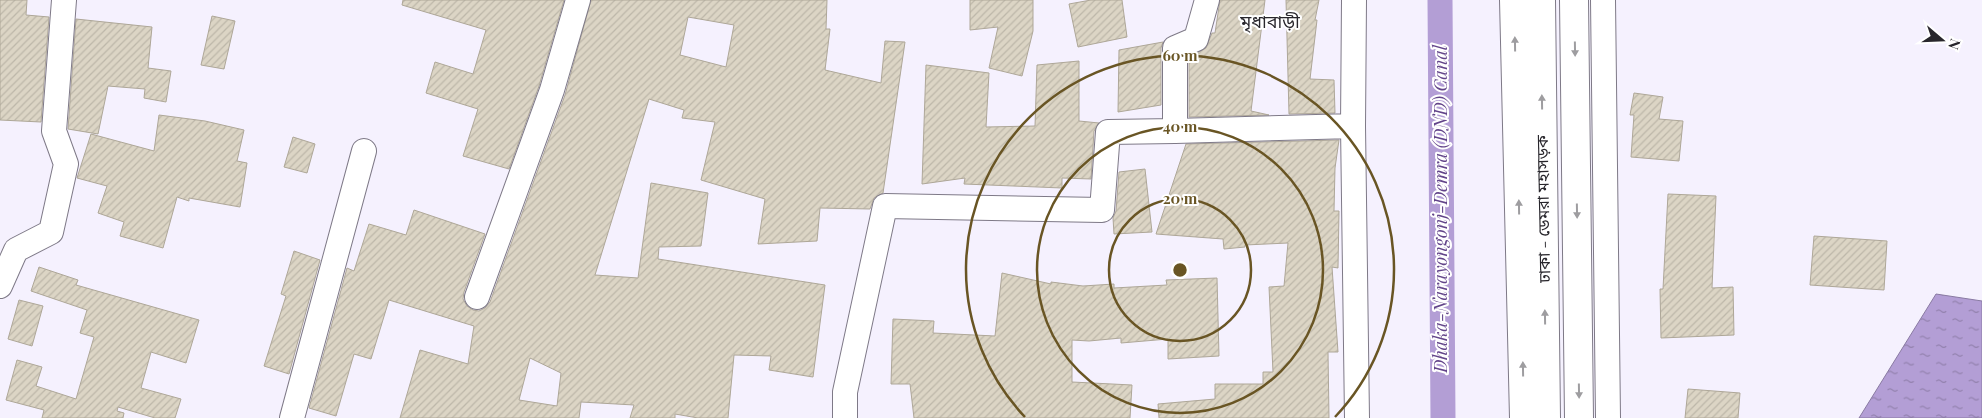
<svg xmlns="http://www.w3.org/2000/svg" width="1982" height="418" font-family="'Playfair Display','Noto Sans Bengali',serif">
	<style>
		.water { fill: url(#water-ripples); stroke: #897aa2 }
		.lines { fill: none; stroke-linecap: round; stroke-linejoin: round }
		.canal { stroke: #b39ed5; stroke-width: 25 }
		.building { fill: url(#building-hatch); stroke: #aea798; fill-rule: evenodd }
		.street-casing { stroke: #7e7987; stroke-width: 26 }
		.primary-casing { stroke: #7e7987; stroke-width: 30 }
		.street { stroke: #fff; stroke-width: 24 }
		.primary { stroke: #fff; stroke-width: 28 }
		.oneway { fill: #9e9da0 }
		.ring { fill: none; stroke: #695524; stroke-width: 2.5 }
		.labels { text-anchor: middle; stroke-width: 4; stroke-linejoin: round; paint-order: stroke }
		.street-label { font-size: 16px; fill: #28262c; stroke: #fff }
		.neighbourhood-label { font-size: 18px; fill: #28262c; stroke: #fff }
		.water-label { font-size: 18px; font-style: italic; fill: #624489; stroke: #fff }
		.centre { fill: #695524; stroke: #fff; stroke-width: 2.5 }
		.ring-label { font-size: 15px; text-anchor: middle; font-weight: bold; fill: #695524; stroke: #fff; stroke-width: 4; stroke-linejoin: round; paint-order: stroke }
	</style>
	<defs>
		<pattern id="water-ripples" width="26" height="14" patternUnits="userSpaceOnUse" patternTransform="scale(1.25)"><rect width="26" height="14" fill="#b39ed5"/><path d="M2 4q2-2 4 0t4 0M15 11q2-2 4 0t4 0" fill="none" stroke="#9281ad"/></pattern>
		<pattern id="building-hatch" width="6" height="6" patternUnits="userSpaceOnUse" patternTransform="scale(1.25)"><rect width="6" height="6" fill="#dcd5c5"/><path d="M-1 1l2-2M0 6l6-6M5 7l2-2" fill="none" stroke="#bdb7a9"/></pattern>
	</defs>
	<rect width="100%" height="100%" fill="#f5f1fe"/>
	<path class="water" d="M1936,294L1982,301V418H1859Z"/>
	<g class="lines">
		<path class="canal" d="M1440,0L1443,418"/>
	</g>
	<path class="building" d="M0,0H27L26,15L49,17L41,122L0,120Z
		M403,0H564L539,86L509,169L463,156L478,109L426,93L435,62L473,74L486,30L402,5Z
		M591,0H827L826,29H830L825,70L881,83L885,41L905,42L883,193L874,198L870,209L820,208L817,241L758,244L765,199L701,180L715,122L682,118L684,110L649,99L595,275L638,278L651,183L708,193L701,246L659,247L658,259L825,285L813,377L769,370L771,356L734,355L728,418H698L675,414V418H630L634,405L581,402L579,418H400L420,350L468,364L474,326L389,300L371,359L354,354L336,416L309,408L347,268L354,271L369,224L406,235L414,210L485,234L464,292L463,299L467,306L473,310L479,311L485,308L490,302L565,95ZM688,17L734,25L726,67L680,55ZM530,358L561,373L557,406L519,400Z
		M970,0H1033V31L1022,76L989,68L998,27L970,30Z
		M1091,0H1122L1127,37L1078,47L1069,4Z
		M1220,0H1265L1251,111L1269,115L1189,117V57L1206,48L1212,33H1215Z
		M1286,0H1319L1315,20H1317L1310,79L1334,80L1335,113L1289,114Z
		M212,16L235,21L224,69L201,65Z
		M76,19L152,27L148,68L171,71L166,102L144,98L145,89L108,86L98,134L68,129Z
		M1163,42L1161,48V105L1118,112L1119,50Z
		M1079,61V121L1099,123L1094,131L1091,179L1062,178V188L964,184L965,178L922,184L926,65L989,73L986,127L1035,126L1037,65Z
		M1634,93L1663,97L1659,119L1683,121L1679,161L1631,157L1634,115H1630Z
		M159,115L205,121L244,130L237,161L247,163L240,207L189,198V201L177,197L163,248L120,236L124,222L98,213L107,186L77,178L91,134L154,151Z
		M293,137L315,144L307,173L284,167Z
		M1339,140L1335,168L1334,211H1339L1338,268L1332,267L1338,352H1328L1329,418H1159L1158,404L1215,399V384H1263V372H1273L1269,287L1284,286L1288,243L1245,245V247L1224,249L1223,239L1156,234L1186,144Z
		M1145,169L1152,232L1114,234L1113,218L1116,211L1119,172Z
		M1668,194L1716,196L1712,288L1733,287L1734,335L1661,338L1660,289H1663Z
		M1814,236L1887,241L1884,290L1810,285Z
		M294,251L320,260L289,374L264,366L286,296L281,294Z
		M39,267L78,280L76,285L199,320L186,363L151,352L141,388L181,399L175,418H155L118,407L117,411L124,413L123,418H42L44,410L6,400L17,360L42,367L36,386L76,399L94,337L80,333L87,310L31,291Z
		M1002,273L1051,284V282L1083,286L1114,284V288L1167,285L1166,280L1217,278L1219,356L1168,359V339L1121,343V338L1089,341L1072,340V382L1132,385L1130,418H914L910,384H891L893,319L934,321L933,333L995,336Z
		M19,300L43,306L32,346L8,339Z
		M1688,389L1740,393L1738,418H1685Z"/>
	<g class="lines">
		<defs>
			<path id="street" d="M1207,0L1196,39L1175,48V131L1353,126
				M1354,0L1353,126L1357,418
				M1603,0L1608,418
				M0,286L16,250L51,232L66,164L54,131L64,0
				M477,297L552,90L578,0
				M292,418L364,151
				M845,418V392L885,206L1102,210L1108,132L1175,131"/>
			<path id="primary" d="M1514,0L1524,418
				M1541,0L1546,418
				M1574,0L1579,418"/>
		</defs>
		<use href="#street" class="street-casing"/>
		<use href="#primary" class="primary-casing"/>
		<use href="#street" class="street"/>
		<use href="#primary" class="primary"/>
	</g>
	<defs><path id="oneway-solid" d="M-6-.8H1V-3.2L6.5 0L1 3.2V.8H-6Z" transform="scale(1.25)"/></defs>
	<g class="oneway">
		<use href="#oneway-solid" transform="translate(1515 44) rotate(-91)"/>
		<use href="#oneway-solid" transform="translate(1575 49) rotate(89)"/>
		<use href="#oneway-solid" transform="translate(1542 102) rotate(-91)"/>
		<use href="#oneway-solid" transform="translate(1519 207) rotate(-91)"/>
		<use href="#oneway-solid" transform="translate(1577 211) rotate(89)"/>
		<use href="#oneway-solid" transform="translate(1545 317) rotate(-91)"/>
		<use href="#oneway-solid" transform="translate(1523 369) rotate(-91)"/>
		<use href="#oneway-solid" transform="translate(1579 391) rotate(89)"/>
	</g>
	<g class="ring">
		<circle cx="1180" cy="270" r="71"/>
		<circle cx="1180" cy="270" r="143"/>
		<path d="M1025 417A214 214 0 1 1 1335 417"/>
	</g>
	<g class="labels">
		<g class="street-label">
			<text transform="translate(1543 209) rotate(-91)" y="6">ঢাকা - ডেমরা মহাসড়ক</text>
		</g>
		<g class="neighbourhood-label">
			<text x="1270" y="28">মৃধাবাড়ী</text>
		</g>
		<g class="water-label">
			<text transform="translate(1441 209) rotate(-90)" y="6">Dhaka-Narayongonj-Demra (DND) Canal</text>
		</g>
	</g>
	<circle cx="1180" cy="270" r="8" class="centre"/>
	<g class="ring-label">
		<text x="1180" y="61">60 m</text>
		<text x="1180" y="132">40 m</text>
		<text x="1180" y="204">20 m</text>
	</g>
	<g transform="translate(1942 40) rotate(109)" stroke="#ffffff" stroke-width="4" paint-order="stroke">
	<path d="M0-4L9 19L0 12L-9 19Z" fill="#28262c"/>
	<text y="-8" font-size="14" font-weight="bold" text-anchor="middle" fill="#28262c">N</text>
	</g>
</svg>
